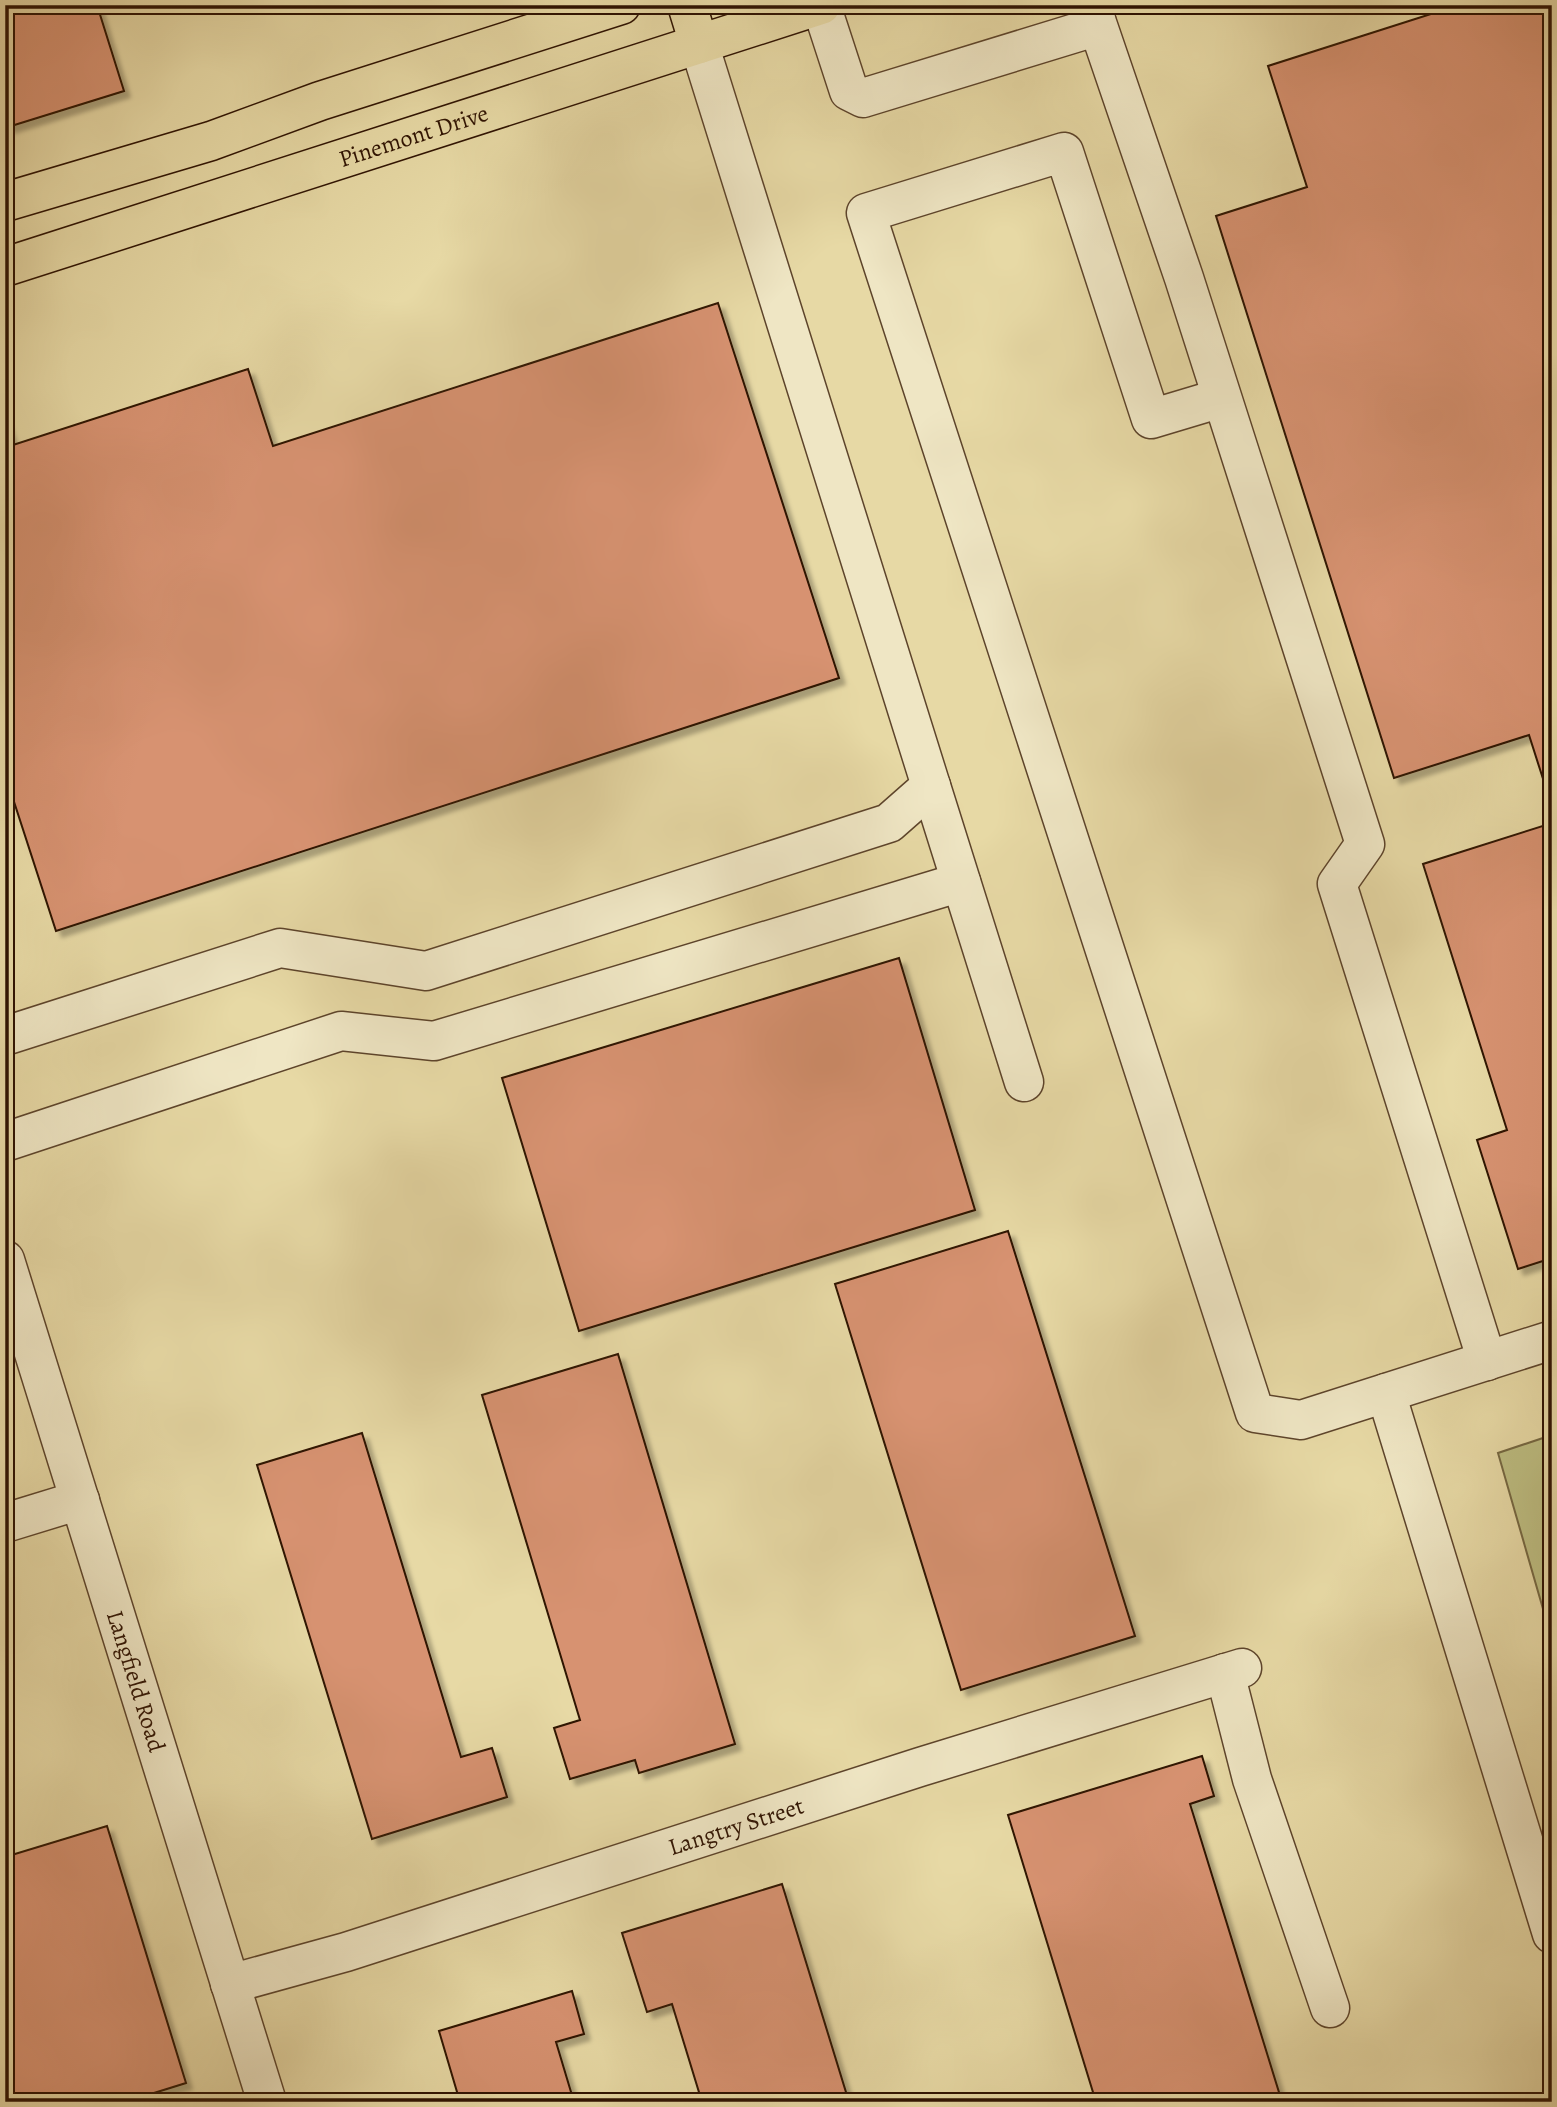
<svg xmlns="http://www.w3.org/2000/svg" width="1557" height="2107" font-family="Alegreya,serif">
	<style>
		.green { fill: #bdbd81; stroke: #766842; stroke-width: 2 }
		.building { fill: #d79271; stroke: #2f1302; stroke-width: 2; filter: url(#shadow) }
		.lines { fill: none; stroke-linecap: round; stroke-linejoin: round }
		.minor-casing { stroke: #5d442b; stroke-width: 41 }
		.major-casing { stroke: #2f1302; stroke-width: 41 }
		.minor { stroke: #efe6c4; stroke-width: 38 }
		.major { stroke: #e7d9a5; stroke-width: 38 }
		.labels { text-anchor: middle; stroke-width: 7; stroke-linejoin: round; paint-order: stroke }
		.street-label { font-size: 24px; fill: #2f1302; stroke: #efe6c4 }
	</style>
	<defs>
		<filter id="shadow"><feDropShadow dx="6" dy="6" stdDeviation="2" flood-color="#0004"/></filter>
	</defs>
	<rect width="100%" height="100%" fill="#e7d9a5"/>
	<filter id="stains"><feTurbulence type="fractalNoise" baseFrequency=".00286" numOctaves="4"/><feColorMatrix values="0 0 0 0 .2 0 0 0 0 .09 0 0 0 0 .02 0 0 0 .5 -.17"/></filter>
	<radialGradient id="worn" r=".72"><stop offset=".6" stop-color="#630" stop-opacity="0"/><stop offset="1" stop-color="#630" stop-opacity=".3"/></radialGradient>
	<path class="green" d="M1552,1435V1640L1498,1453Z"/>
	<path class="building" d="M5,5H97L124,91L8,127L5,120Z
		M1459,5H1552V807L1529,735L1394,778L1216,216L1307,187L1268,66Z
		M718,303L839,678L56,931L5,774V421L13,445L248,369L273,446Z
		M1552,823V1268L1549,1259L1518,1269L1477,1140L1507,1130L1423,864Z
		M899,958L975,1210L579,1331L502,1078Z
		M1008,1231L1135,1636L961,1690L835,1284Z
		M618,1354L735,1744L639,1773L635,1760L570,1779L554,1728L580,1720L482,1395Z
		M362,1433L461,1757L492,1748L507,1797L372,1839L257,1465Z
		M1202,1756L1214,1796L1190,1804L1282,2102H1096L1008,1815Z
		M107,1826L186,2083L125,2102H5V1857Z
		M782,1884L849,2102H702L672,2004L647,2012L622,1933Z
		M572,1991L584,2034L556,2042L574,2102H460L439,2031Z"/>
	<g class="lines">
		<defs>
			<g id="minor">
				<path d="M821,5L849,91L863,98L1085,30L1096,20L1091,5"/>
				<path d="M1096,20L1184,278L1365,844L1337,884L1487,1361"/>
				<path d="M1221,398L1151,419L1064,152L866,213L1255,1413L1301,1420L1552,1340"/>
				<path d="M931,786L1024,1082"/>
				<path d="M5,1036L280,948L426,971L889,823L931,786L699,44"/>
				<path d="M5,1142L341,1031L434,1041L961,882"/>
				<path id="s1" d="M5,1260L267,2102"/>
				<path d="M1386,1393L1552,1934"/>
				<path d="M5,1523L80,1500"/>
				<path d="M1225,1673L1252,1779L1330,2008"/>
				<path id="s2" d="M230,1984L346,1952L920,1767L1242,1668"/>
			</g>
			<g id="major">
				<path d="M687,5L699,44"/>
				<path d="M5,202L211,141L320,101L621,5"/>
				<path id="s3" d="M5,267L821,5"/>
			</g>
		</defs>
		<use href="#minor" class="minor-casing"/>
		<use href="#major" class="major-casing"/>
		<use href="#minor" class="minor"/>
		<use href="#major" class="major"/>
	</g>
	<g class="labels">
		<g class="street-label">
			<text dy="8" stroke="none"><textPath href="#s3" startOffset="429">Pinemont Drive</textPath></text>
			<text dy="8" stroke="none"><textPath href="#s1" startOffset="441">Langfield Road</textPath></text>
			<text dy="8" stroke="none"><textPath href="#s2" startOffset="530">Langtry Street</textPath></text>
		</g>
	</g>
	<rect width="1557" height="2107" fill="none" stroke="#e7d9a5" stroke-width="28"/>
	<rect x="7" y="7" width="1543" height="2093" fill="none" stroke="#2f1302" stroke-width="3.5"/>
	<rect x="14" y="14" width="1529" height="2079" fill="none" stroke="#2f1302" stroke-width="2"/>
	<rect width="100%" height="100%" filter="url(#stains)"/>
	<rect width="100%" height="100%" fill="url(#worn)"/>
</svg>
